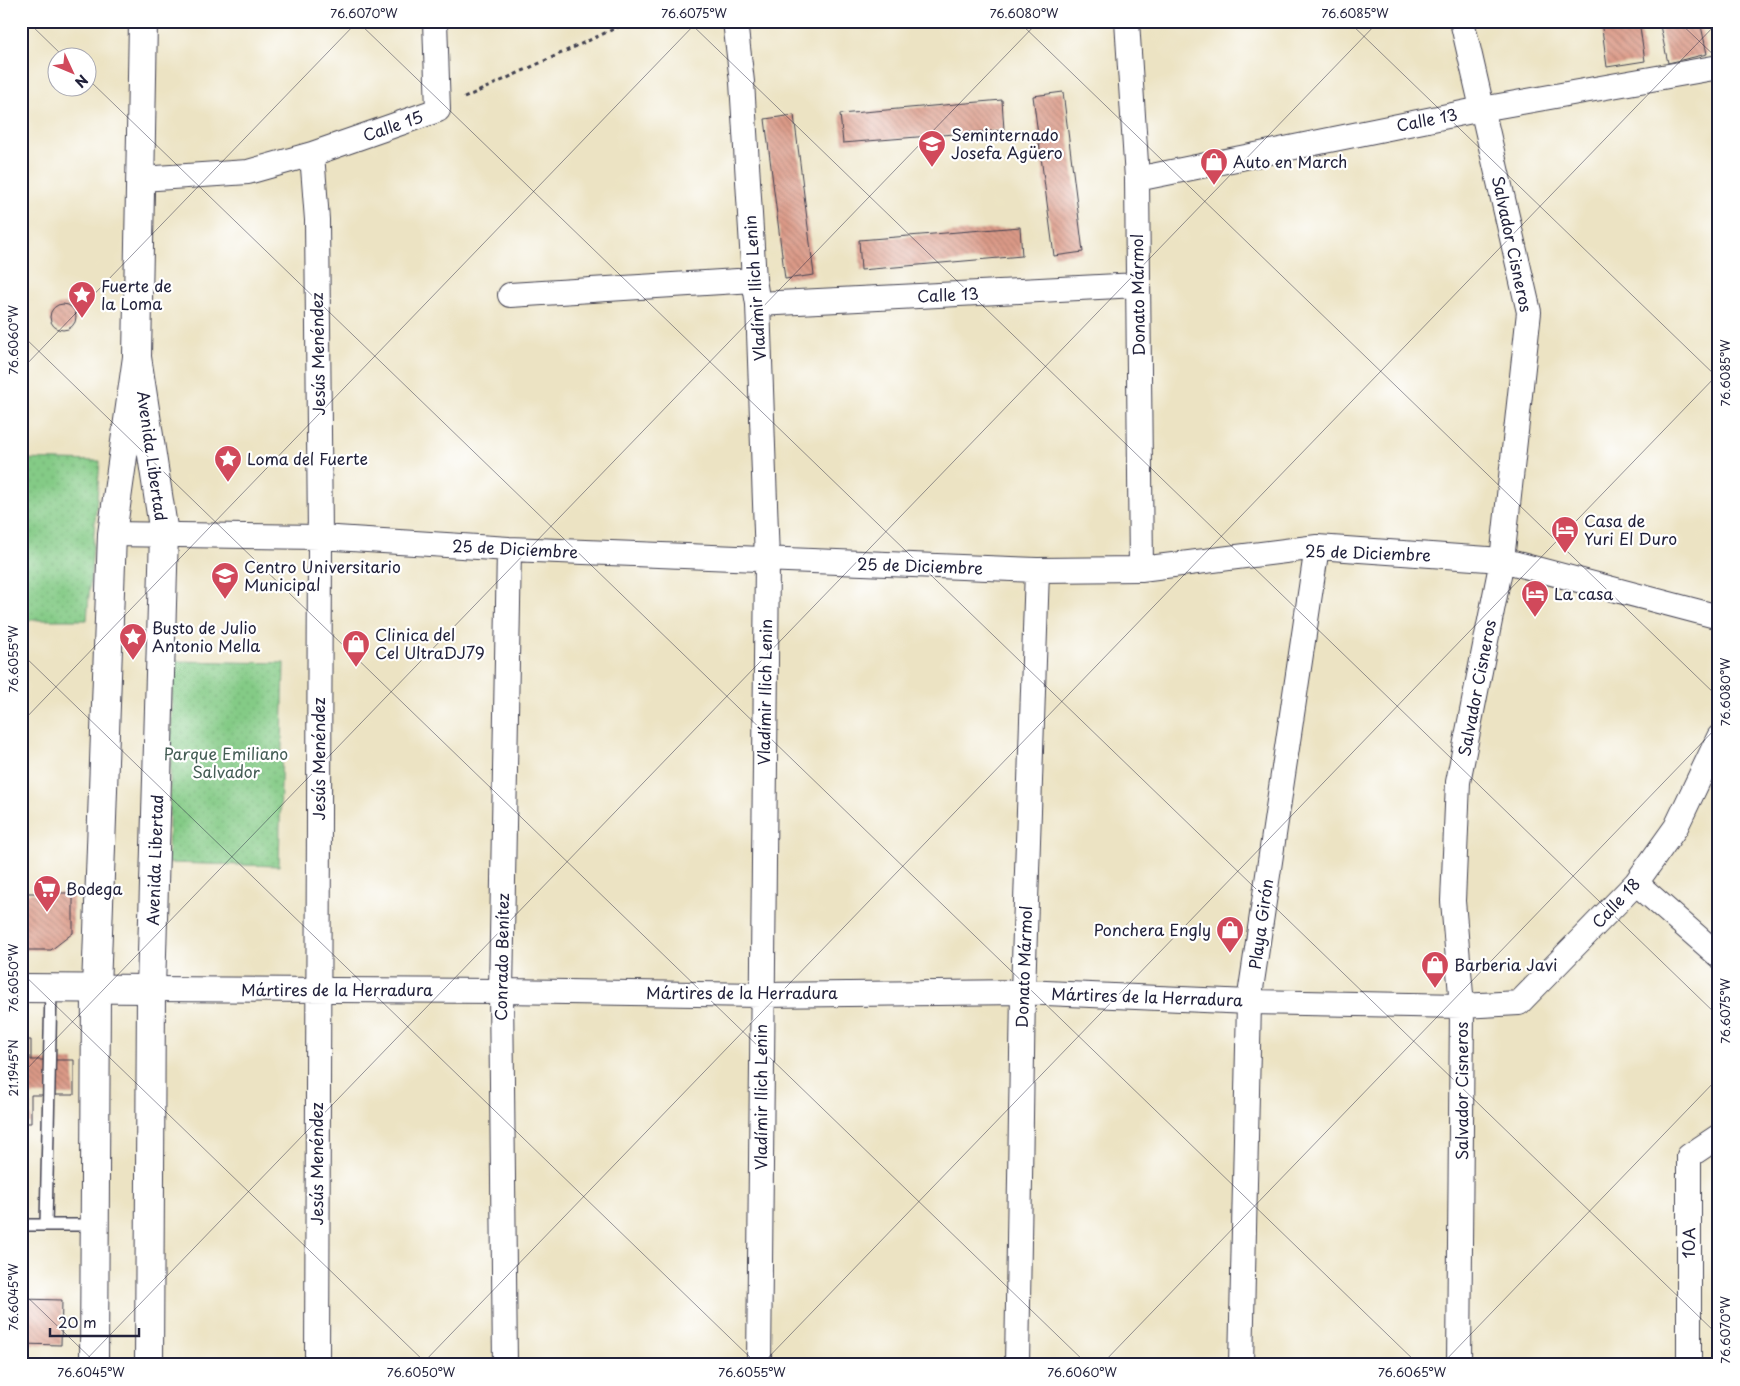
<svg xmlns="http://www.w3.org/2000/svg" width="1740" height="1386" font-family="'Playpen Sans',sans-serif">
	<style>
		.grass { fill: url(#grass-dots); stroke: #537660 }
		.building { fill: url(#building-back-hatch) }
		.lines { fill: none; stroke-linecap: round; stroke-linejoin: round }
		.lane-casing { stroke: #403f4f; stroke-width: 14 }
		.street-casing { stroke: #403f4f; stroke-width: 26 }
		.secondary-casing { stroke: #403f4f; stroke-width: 30 }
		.primary-casing { stroke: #403f4f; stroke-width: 30 }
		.path { stroke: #403f4f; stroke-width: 3; stroke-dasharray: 4 4; stroke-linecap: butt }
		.lane { stroke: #fff; stroke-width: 11 }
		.street { stroke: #fff; stroke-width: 24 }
		.secondary { stroke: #fff; stroke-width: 28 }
		.primary { stroke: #fff; stroke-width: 28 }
		.ticks { fill: none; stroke: #22223b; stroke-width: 1; stroke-opacity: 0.45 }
		.labels { text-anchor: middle; stroke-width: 4.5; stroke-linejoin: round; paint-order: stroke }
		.street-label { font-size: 16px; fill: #22223b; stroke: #fff }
		.poi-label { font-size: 16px; fill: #22223b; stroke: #fff; text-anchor: start }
		.park-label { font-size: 16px; fill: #445d55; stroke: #fff }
		.neatline { fill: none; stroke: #22223b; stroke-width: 2 }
		.ticks-label { font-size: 12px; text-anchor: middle; fill: #22223b }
	</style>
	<defs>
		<pattern id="grass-dots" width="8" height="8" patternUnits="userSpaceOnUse" patternTransform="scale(1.25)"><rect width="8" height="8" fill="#84cb86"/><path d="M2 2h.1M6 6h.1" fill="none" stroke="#72ae75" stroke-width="1.8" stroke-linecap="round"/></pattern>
		<pattern id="building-back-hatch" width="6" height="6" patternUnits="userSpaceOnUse" patternTransform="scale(1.25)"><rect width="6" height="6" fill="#db9a87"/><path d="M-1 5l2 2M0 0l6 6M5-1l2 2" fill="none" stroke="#b17d70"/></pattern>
	</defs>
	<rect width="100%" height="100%" fill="#fff"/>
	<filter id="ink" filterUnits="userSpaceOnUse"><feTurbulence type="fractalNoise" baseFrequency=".02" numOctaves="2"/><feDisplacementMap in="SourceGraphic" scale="10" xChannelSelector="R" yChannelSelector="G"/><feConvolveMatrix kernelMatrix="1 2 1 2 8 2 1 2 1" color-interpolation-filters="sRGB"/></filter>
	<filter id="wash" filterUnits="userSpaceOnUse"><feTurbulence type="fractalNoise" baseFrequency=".0096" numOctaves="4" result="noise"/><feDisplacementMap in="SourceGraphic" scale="20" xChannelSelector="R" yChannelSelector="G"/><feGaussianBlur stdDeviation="1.12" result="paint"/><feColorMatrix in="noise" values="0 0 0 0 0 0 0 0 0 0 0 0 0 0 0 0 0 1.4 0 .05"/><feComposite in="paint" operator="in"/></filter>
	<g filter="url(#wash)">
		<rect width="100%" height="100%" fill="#ece3c3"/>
		<path class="grass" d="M21,459L100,461L87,620H21Z
			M173,661L284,663L279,866L168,863Z"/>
		<g id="blocks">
			<path class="building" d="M1601,21H1639L1645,61L1607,67Z
				M1659,21H1700L1707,54L1668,63Z
				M1063,92L1083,252L1054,256L1033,96Z
				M1002,100L1004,130L843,143L840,114Z
				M794,115L814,275L785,279L765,119Z
				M1020,227L1022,256L861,270L859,240Z
				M50 317a13 13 0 1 1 26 0a13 13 0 1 1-26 0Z
				M21,893H73V933L51,950H21Z
				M21,1040H31V1060H74V1095H31V1123H21Z
				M21,1299L62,1300L61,1345L21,1344Z"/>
		</g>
	</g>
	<g filter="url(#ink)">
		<use href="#blocks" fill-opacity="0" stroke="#403f4f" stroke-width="1"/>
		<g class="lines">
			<defs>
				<path id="lane" d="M21,1225H94
					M46,1225L51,988"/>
				<path id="street" d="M735,21L742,82L754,280L758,304L767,560L759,1365
					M1127,21L1137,179L1141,569
					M312,154L317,220L320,537L317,1365
					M141,179L248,172L312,154L438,110L435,21
					M1137,179L1482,109L1719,67
					M510,295L754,280
					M758,304L1138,285
					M112,534L320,537L509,549L1037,570L1141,569L1317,547L1502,560L1719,617
					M1636,883L1719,956
					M151,989L501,991L761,995L1023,992L1249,1002L1462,1006L1519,1003L1636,883L1676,827L1719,737
					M505,1365L501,991L509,549
					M1017,1365L1023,992L1037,570
					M1241,1365L1249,1002L1317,547
					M1459,1365L1462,1006L1453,901L1458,782L1502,560L1529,312L1462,21
					M1689,1365V1156L1719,1136"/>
				<path id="secondary" d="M21,988L151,989"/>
				<path id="primary" d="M137,357L143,21
					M94,1365L96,989L112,534L137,357L164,534L151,989L149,1365"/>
			</defs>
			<use href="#lane" class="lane-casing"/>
			<use href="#street" class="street-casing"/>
			<use href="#secondary" class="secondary-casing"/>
			<use href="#primary" class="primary-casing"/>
			<path class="path" d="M464,98L631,21"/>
			<use href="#lane" class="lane"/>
			<use href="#street" class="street"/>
			<use href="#secondary" class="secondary"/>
			<use href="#primary" class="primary"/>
		</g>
	</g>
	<path class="ticks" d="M27,21L65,58M357,21L1719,1336M688,21L1719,1017M1018,21L1719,698M1348,21L1719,379M1678,21L1719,60M88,79L1419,1365M21,334L1088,1365M21,370L358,21M21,653L758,1365M21,723L698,21M21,972L428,1365M21,1075L1039,21M21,1291L98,1365M81,1365L1379,21M421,1365L1719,21M761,1365L1719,373M1101,1365L1719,725M1441,1365L1719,1077"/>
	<defs>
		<symbol id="school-pin" viewBox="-11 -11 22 30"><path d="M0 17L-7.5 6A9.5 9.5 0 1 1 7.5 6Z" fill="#d1495b" stroke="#fff"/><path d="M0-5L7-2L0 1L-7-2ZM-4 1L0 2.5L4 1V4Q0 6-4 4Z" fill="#fff"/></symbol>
		<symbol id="shop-pin" viewBox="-11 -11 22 30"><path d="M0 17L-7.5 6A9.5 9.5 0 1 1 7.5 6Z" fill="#d1495b" stroke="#fff"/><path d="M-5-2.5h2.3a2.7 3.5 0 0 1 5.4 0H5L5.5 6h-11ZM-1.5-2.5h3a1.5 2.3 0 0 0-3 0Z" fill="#fff"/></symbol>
		<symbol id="sight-pin" viewBox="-11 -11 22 30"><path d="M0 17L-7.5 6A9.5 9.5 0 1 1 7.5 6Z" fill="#d1495b" stroke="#fff"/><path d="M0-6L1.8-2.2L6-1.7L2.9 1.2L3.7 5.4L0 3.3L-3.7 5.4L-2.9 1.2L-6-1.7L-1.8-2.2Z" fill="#fff"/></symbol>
		<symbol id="hotel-pin" viewBox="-11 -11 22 30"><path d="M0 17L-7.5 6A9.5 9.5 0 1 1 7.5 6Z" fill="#d1495b" stroke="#fff"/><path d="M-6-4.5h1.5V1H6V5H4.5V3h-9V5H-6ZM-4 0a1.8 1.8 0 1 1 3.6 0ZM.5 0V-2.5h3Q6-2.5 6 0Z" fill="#fff"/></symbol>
		<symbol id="university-pin" viewBox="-11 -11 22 30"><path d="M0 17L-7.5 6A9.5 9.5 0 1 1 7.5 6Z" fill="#d1495b" stroke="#fff"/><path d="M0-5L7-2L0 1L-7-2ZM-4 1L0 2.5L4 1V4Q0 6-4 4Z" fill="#fff"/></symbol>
		<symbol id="supermarket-pin" viewBox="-11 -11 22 30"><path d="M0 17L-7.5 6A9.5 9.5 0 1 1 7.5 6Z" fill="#d1495b" stroke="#fff"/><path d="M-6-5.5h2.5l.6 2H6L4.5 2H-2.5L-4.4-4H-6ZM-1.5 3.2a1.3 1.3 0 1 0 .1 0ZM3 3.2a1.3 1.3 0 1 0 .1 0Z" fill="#fff"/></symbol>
	</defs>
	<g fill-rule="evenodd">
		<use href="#school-pin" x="916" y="128" width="32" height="43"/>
		<use href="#shop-pin" x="1198" y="146" width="32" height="43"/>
		<use href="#sight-pin" x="66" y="279" width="32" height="43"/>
		<use href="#sight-pin" x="212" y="443" width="32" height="43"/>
		<use href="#hotel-pin" x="1549" y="514" width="32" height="43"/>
		<use href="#university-pin" x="209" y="560" width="32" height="43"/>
		<use href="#hotel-pin" x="1519" y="578" width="32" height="43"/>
		<use href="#sight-pin" x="117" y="621" width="32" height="43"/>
		<use href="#shop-pin" x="340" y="628" width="32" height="43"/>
		<use href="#supermarket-pin" x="31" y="873" width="32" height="43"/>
		<use href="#shop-pin" x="1214" y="914" width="32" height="43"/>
		<use href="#shop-pin" x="1419" y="949" width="32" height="43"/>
	</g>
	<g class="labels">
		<g class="street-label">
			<text transform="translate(1427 120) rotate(-11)" y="6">Calle 13</text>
			<text transform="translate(393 126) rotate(-19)" y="6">Calle 15</text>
			<text transform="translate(1512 244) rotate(78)" y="6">Salvador Cisneros</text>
			<text transform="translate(755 288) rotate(-94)" y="6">Vladímir Ilich Lenin</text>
			<text transform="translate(948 295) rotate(-3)" y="6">Calle 13</text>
			<text transform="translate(1138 295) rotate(-91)" y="6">Donato Mármol</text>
			<text transform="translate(318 354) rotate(-91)" y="6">Jesús Menéndez</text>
			<text transform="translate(152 456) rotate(82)" y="6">Avenida Libertad</text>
			<text transform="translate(515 549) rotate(3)" y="6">25 de Diciembre</text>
			<text transform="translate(1368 553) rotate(2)" y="6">25 de Diciembre</text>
			<text transform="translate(920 566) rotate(2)" y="6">25 de Diciembre</text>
			<text transform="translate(1477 688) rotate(-79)" y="6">Salvador Cisneros</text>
			<text transform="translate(765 692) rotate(-89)" y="6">Vladímir Ilich Lenin</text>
			<text transform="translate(319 759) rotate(-90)" y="6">Jesús Menéndez</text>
			<text transform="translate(155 860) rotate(-88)" y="6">Avenida Libertad</text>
			<text transform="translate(1616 903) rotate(-47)" y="6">Calle 18</text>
			<text transform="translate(1261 924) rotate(-82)" y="6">Playa Girón</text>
			<text transform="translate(502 957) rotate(-89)" y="6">Conrado Benítez</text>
			<text transform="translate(1024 967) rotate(-88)" y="6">Donato Mármol</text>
			<text x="337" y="996">Mártires de la Herradura</text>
			<text x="742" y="999">Mártires de la Herradura</text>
			<text transform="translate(1147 997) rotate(2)" y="6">Mártires de la Herradura</text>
			<text transform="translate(1462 1091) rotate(-90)" y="6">Salvador Cisneros</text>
			<text transform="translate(761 1097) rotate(-90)" y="6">Vladímir Ilich Lenin</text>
			<text transform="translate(317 1164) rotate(-90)" y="6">Jesús Menéndez</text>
			<text transform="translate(1689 1243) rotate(-90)" y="6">10A</text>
		</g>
		<g class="poi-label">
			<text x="951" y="141">Seminternado<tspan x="951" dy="18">Josefa Agüero</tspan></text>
			<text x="1233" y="168">Auto en March</text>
			<text x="101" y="292">Fuerte de<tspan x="101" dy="18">la Loma</tspan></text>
			<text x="247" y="465">Loma del Fuerte</text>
			<text x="1584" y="527">Casa de<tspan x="1584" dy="18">Yuri El Duro</tspan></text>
			<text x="244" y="573">Centro Universitario<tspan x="244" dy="18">Municipal</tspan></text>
			<text x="1554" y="600">La casa</text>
			<text x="152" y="634">Busto de Julio<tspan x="152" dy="18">Antonio Mella</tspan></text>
			<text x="375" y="641">Clinica del<tspan x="375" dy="18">Cel UltraDJ79</tspan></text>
			<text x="66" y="895">Bodega</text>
			<text x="1211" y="936" text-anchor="end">Ponchera Engly</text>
			<text x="1454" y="971">Barberia Javi</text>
		</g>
		<g class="park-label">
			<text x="226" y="760">Parque Emiliano<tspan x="226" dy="18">Salvador</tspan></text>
		</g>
	</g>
	<rect width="1740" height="1386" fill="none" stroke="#fff" stroke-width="55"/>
	<g transform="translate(72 72) rotate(134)"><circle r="24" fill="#ffffff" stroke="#a7a7b1"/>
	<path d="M0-4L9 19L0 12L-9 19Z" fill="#d1495b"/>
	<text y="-8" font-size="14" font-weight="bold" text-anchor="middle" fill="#22223b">N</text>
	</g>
	<path d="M50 1328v8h89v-8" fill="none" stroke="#22223b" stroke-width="2.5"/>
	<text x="58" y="1328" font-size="15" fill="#22223b" stroke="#ffffff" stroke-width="4" paint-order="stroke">20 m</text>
	<rect x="28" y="28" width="1684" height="1330" class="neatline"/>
	<g class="ticks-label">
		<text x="364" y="18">76.6070°W</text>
		<text x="694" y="18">76.6075°W</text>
		<text x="1024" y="18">76.6080°W</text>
		<text x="1355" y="18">76.6085°W</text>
		<text transform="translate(14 340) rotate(-90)" y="4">76.6060°W</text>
		<text transform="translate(1726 373) rotate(-90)" y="4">76.6085°W</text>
		<text transform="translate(14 659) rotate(-90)" y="4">76.6055°W</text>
		<text transform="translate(1726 692) rotate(-90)" y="4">76.6080°W</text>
		<text transform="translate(14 978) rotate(-90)" y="4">76.6050°W</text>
		<text transform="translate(1726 1011) rotate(-90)" y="4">76.6075°W</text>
		<text transform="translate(14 1068) rotate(-90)" y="4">21.1945°N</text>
		<text transform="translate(14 1297) rotate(-90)" y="4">76.6045°W</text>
		<text transform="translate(1726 1330) rotate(-90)" y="4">76.6070°W</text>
		<text x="91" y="1377">76.6045°W</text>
		<text x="421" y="1377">76.6050°W</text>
		<text x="752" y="1377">76.6055°W</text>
		<text x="1082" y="1377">76.6060°W</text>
		<text x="1412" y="1377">76.6065°W</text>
	</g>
</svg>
